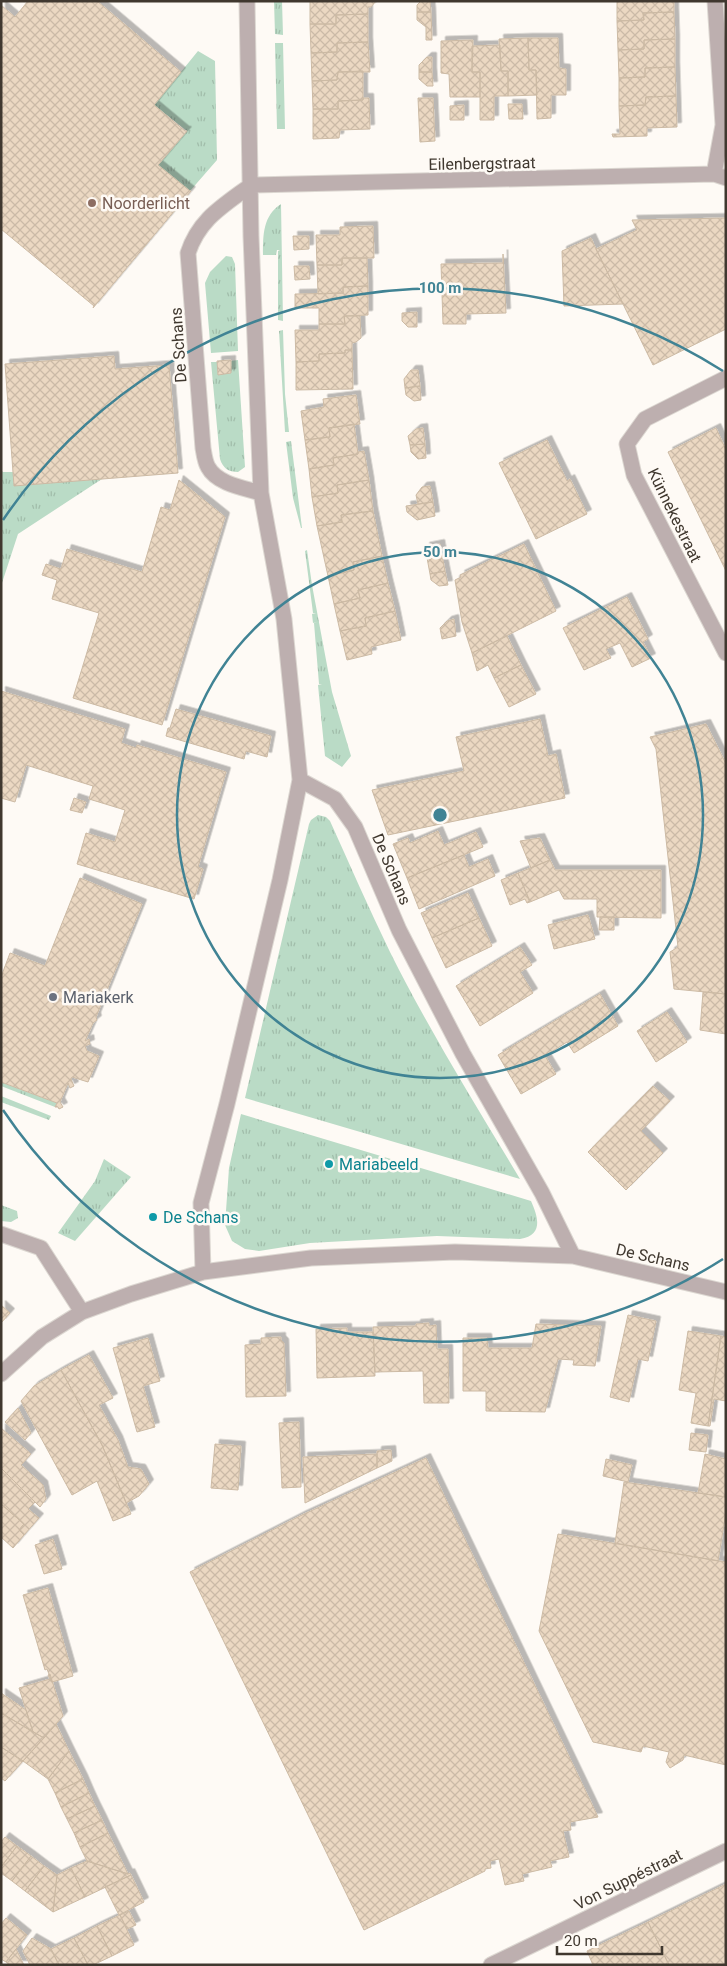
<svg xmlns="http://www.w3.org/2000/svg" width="727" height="1966" font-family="Roboto,sans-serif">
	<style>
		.grass { fill: url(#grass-tufts) }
		.building { fill: url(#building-cross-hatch); stroke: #ccbaa4; filter: url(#shadow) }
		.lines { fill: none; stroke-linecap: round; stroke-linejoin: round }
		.street-casing { stroke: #dcd7d1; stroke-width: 17 }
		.street { stroke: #bdafaf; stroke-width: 15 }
		.ring { fill: none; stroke: #408394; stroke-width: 2.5 }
		.education-dot { fill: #8d6e63; stroke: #fefaf5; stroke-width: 2 }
		.worship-dot { fill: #6b7280; stroke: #fefaf5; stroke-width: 2 }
		.culture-dot { fill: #0f9aa8; stroke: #fefaf5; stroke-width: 2 }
		.labels { text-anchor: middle; stroke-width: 5; stroke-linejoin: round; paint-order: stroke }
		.street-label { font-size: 16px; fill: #40382f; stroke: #fefaf5 }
		.education-label { font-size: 16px; fill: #785e54; stroke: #fefaf5; text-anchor: start }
		.worship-label { font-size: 16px; fill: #5b616d; stroke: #fefaf5; text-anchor: start }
		.culture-label { font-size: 16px; fill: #0d838f; stroke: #fefaf5; text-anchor: start }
		.centre { fill: #408394; stroke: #fefaf5; stroke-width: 2.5 }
		.ring-label { font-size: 15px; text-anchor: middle; font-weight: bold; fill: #408394; stroke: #fefaf5; stroke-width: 5; stroke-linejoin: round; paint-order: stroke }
	</style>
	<defs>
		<pattern id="grass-tufts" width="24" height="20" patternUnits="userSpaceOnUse" patternTransform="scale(1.25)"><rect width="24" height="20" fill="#badbc6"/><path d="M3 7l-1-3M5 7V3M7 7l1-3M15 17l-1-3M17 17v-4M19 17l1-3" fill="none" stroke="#a1bdaa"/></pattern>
		<pattern id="building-cross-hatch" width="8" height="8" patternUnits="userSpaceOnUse" patternTransform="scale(1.25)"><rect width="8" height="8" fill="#ebd8c2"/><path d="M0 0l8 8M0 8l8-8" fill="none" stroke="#cbbaa7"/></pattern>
		<filter id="shadow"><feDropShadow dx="4.5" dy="-4.5" stdDeviation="0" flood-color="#0004"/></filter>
	</defs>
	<rect width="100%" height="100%" fill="#fefaf5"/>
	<path class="grass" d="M274,1H282L283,35L275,34Z
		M275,43H283L285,129H277Z
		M198,51L215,61L217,160L190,191L158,165L187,131L154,105Z
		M281,204L283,321L278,320V251L280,250H277L276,255H263C263,234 263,216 281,204Z
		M226,256L232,257L235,264L238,351L211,353L205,283L210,272Z
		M283,330L285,394L289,432H285L279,331Z
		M238,360L245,467L238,472C228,472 223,468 220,459L211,362H217L218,374L231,373L230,361Z
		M291,441L302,528H301L293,498L286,442Z
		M1,470L3,472H13L14,485L102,479L18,534L1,586Z
		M307,550L312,585L332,692L351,756L342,767L325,756L318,685L322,684H319L314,623L317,622L313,623L312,614L316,613H313L305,551Z
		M318,815L326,817L330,821C350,865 369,909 390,952C429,1030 475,1104 520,1179L245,1098L309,824L311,820Z
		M1,1082L57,1103L55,1107L1,1086Z
		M1,1096L51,1116L49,1120L1,1102Z
		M241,1114L531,1201C538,1217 544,1235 520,1239L437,1236L310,1243L259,1251L245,1249L232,1241L225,1225L229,1168Z
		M104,1159L131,1177L75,1241L58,1233L95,1181Z
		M1,1205L17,1211L18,1218L11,1222L1,1221Z"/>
	<path class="building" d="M28,1H97L181,72L154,105L185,131H187L158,165L190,191H191L93,308L94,306L1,229V5L15,17Z
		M310,1H376L371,7H368V14L336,15V24H310Z
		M421,1H430L431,12H417V5Z
		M617,1H674V12L643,13L644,20L617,21Z
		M417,12H431L432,40H426V27L417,20Z
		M674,12L675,39L644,40V49L618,50L617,21L644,20L643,13Z
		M368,14V42L337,43V52L311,53L310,24H336V15Z
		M528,38H558L559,68L566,69V95H551V118L537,119L536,70H529Z
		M528,38L529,70H536L537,95L508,96V71H501L499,39Z
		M675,39V67L645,68V77L619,78L618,50L644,49V40Z
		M473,40L472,72H480V97H450L449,74L441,73V41Z
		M368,42L370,72H338L337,80L312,81L311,53L337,52V43Z
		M500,45L501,71H508V96H494V120H480V72H472V46Z
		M427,57H432V72H419V65Z
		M675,67L676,96L646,97L645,105L619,106V78L645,77V68Z
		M363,71V100L338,101V109H313L312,81L337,80L338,72Z
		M419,72H432L433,86H427L419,79Z
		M676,96L677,127L647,128V136L613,137L612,134H620L619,106L645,105L646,97Z
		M363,98H369L370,129L340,130L339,138L313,139V109H338V101L363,100Z
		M418,98H433L435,141L420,142Z
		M508,104H522L523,119H509Z
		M464,105V120H450V106Z
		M726,218V329L653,365L596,249L637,230L632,220Z
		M373,226L374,258H342V265H317L316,235H340V227Z
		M293,236H309V249L294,250Z
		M591,238L596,249L623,304L564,306L562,251Z
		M503,254L506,313L466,314V324H443L441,264L503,263Z
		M342,258H367L368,286L343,287V293L318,294L317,265H342Z
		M294,266H309L310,279L295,280Z
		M368,286V315L344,316L345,324H319V308H295V294L343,293V287Z
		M417,312V327H408L402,321V313Z
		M344,316H360L361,338L356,342L352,343V350H345V353L319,354V361L296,362L295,330H319V324H345Z
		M345,350H352L353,389L296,390V362L319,361V354L345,353Z
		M114,356L115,369L169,365L178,473L14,486L5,364Z
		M231,360V373L218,375L217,361Z
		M411,370H418L420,386L405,388L404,379Z
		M420,386L421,400L414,401L406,395L405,388Z
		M356,395L360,424L329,428L330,437L305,440L301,411L324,407L323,399Z
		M354,424L358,454L333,458L334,465L309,469L305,440L330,437L329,428Z
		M423,428L425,444L410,445L408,436L416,429Z
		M716,428L726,450V571L668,452Z
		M547,440L567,481L570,479L587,514L536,539L499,463Z
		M425,444L426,458L418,459L411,452L410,445Z
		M364,451L369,480L337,485L338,493L312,497L309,469L334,465L333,458L358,454V452Z
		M179,480L225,517L162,725L73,698L99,613L52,599L57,580L42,575L46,564L61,569L67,549L142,572L161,507L170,510Z
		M369,480L373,511L341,515L342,522L317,526L312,497L338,493L337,485Z
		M430,486L433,502L418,504L416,495L422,487Z
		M433,502L435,516L417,520L407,512L406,506Z
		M373,511L382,556L353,562L354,570L328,576L317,526L342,522L341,515Z
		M440,544L445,571L430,574L425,547Z
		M524,544L556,611L472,653L462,622L455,580L461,577L460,575Z
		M382,556L388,583L358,590L360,598L334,604L328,576L354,570L353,562Z
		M445,571L448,585L439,586L431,580L430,574Z
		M388,583L395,611L365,618L366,626L340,631L334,604L360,598L358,590Z
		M627,597L648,639L643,642L651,658L632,667L620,643L606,649L611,658L584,670L563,628Z
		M395,611L401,640L371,647L372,654L347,660L340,631L366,626L365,618Z
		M454,619L456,636L442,639L440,628L447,621Z
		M507,636L521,665L494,678L488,665L477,671L472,653Z
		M521,665L536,694L509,707L494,678Z
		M1,691L125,729L121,743L136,748L137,745L226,772L198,867L203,869L194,899L77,864L86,833L115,842L125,810L89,799L93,786L26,765L15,802L1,798Z
		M176,709L271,736L267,757L246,751L244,759L166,736L168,728H170Z
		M540,719L548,756L556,754L565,798L388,835L372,790L464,771L456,737Z
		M706,724L726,764V994L674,989L670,952L678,947L656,749L650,737Z
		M74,798L86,802L82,813L70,810Z
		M438,831L444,845L476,832L483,847L407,878L393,844L408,838L410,843Z
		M540,838L550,860L531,868L520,841Z
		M464,855L469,867L488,859L495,876L419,909L407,878Z
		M550,860L555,870H661V918L597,917V899H564L559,890L530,902L518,873Z
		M518,873L530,902L527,903L525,899L510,905L501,880Z
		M80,878L142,904L96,1017L97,1020L93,1023L85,1041L89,1039L90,1044L85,1046L87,1051L99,1056L88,1082L72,1077L71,1079L74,1086L70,1088L68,1083L60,1102L63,1107L59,1109L58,1107H55L57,1103L1,1082V977L10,953L45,966Z
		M468,893L479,918L432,938L421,913Z
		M588,915L595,939L554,949L548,925Z
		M600,917H614V930H599Z
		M479,918L492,946L446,968L432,938Z
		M520,947L532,965L520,972L533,993L480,1026L456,986Z
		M703,992L726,994V1034L700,1030Z
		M600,994L618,1026L574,1053L567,1042L545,1056L556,1074L521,1094L498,1055Z
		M667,1012L687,1042L656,1062L637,1031Z
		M653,1086L670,1101L641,1131L663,1153L626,1190L588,1152Z
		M1,1305L10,1313L1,1323Z
		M628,1315L656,1321L648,1361L638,1359L629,1402L610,1397Z
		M429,1323V1326L436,1325L437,1349H448L449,1403H424L423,1371L375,1372L373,1327L416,1326V1324Z
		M536,1324L601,1326L595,1366L573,1365L574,1360L558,1359L545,1412L486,1411V1391H463V1338H487L488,1348H532Z
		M347,1328V1332H373L375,1376L317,1378L316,1329Z
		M688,1331L721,1336L708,1426L691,1423L696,1393L679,1390Z
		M721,1336L726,1337V1401L714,1399L710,1426H708Z
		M281,1337V1340L284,1343L286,1396L246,1397L245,1345L261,1344V1338Z
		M148,1338L160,1381L143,1386L155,1427L137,1432L113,1348Z
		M89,1355L113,1398L99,1405L118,1440L128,1467L141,1469L149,1484L139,1496L126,1503L102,1445L61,1370Z
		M61,1370L102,1445L131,1514L113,1521L97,1481L72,1495L21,1401L34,1386Z
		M18,1408L31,1433L25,1440L5,1422Z
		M299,1422L301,1487L282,1488L279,1423Z
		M1,1428L31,1454L21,1465L43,1485L46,1499L40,1507L1,1468Z
		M691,1433L708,1435L706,1452L689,1450Z
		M215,1444L241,1446L238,1490L211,1488Z
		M391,1450L392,1461L377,1468V1451Z
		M377,1454V1468L305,1503L303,1457Z
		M705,1454L726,1459V1497L698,1493Z
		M426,1458L598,1817L570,1822L571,1830L563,1831L569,1857L550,1861L552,1867L522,1874L524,1881L505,1885L499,1859L490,1861L491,1868L485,1869V1871L364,1930L190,1572L302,1515Z
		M606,1459L632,1465L628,1482L603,1476Z
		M1,1468L35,1502L28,1509L39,1518L24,1535L19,1530L24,1524L1,1504Z
		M624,1482L726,1497V1512L718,1561L615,1543Z
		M1,1504L24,1524L19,1530L24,1535L13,1548L1,1537Z
		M558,1534L726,1562V1765L684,1755L683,1760L670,1768L666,1762L669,1752L643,1746L641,1752L593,1742L539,1631Z
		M53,1539L62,1569L44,1574L35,1545Z
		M48,1588L73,1676L52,1682L47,1669L45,1670L23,1595Z
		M50,1674L63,1716L44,1738L33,1732L19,1688L50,1679L48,1675Z
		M1,1693L26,1710L33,1732L1,1713Z
		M1,1713L44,1738L23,1761L1,1747Z
		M56,1724L69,1751L48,1779L23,1761Z
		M1,1747L23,1761L5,1781L1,1778Z
		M69,1751L83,1779L55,1793L48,1779Z
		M83,1779L89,1793L61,1807L55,1793Z
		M89,1793L95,1806L67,1819L61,1807Z
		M95,1806L102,1820L74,1833L67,1819Z
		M102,1820L108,1833L80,1847L74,1833Z
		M108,1833L128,1874L87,1861L80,1847Z
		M5,1837L17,1846L1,1867V1842Z
		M17,1846L31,1856L12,1881L1,1873V1867Z
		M31,1856L44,1866L25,1891L12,1881Z
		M87,1861L128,1874L130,1873L131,1875L85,1897L71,1868Z
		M44,1866L57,1875L53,1912L25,1891Z
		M71,1868L85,1897L53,1912L57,1875Z
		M131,1875L144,1902L119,1915L105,1887Z
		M726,1884V1965H669L648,1922Z
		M129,1911L136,1925L127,1929L120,1915Z
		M120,1915L134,1945L112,1956L97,1926Z
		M6,1918L27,1935L6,1962L1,1959V1924Z
		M648,1922L669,1965H593L587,1951Z
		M97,1926L112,1956L93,1965H88L74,1938Z
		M32,1938L51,1949L59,1965H30L23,1951Z
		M74,1938L88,1965H59L51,1949Z
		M16,1949L24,1965H10L6,1962Z"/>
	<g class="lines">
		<defs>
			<path id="street" d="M714,174L723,125L715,1
				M726,378L645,419L627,444L634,475L726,653
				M261,493C244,488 217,484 208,467C205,462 204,454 203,448L188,253C199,219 223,206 251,185L714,174L726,178
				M300,780L335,799L355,827L399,930L463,1054L542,1193L573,1256
				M1,1234L41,1248L82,1312
				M203,1272L201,1203L227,1104L280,880L300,780L284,619L261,493L251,236L247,1
				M1,1374L42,1337L82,1312L131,1294L203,1272L311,1258L455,1252L573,1256L726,1292
				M491,1965L726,1851"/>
		</defs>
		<use href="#street" class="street-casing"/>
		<use href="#street" class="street"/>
	</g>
	<g class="ring">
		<circle cx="440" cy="815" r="263"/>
		<path d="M723 1259A527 527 0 0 1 3 1110M3 520A527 527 0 0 1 723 371"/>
	</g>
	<circle class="education-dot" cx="92" cy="203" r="5"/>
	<circle class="worship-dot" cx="53" cy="997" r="5"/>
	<g class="culture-dot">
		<circle cx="329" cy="1164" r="5"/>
		<circle cx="153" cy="1217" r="5"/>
	</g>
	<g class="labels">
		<g class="street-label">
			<text transform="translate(482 163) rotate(-1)" y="6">Eilenbergstraat</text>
			<text transform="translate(178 345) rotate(-94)" y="6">De Schans</text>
			<text transform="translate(675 515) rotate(64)" y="6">Künnekestraat</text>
			<text transform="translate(392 869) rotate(67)" y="6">De Schans</text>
			<text transform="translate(653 1257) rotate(13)" y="6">De Schans</text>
			<text transform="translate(628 1879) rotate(-26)" y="6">Von Suppéstraat</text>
		</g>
		<g class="education-label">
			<text x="102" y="209">Noorderlicht</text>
		</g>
		<g class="worship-label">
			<text x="63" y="1003">Mariakerk</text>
		</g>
		<g class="culture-label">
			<text x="339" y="1170">Mariabeeld</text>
			<text x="163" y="1223">De Schans</text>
		</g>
	</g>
	<circle cx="440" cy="815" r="8" class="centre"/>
	<g class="ring-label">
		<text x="440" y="293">100 m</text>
		<text x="440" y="557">50 m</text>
	</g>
	<rect width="727" height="1966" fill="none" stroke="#40382f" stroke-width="5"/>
	<path d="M557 1946v8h105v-8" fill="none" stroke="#40382f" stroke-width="2.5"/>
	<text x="564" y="1946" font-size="15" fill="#40382f" stroke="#fefaf5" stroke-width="4" paint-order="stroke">20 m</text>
</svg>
